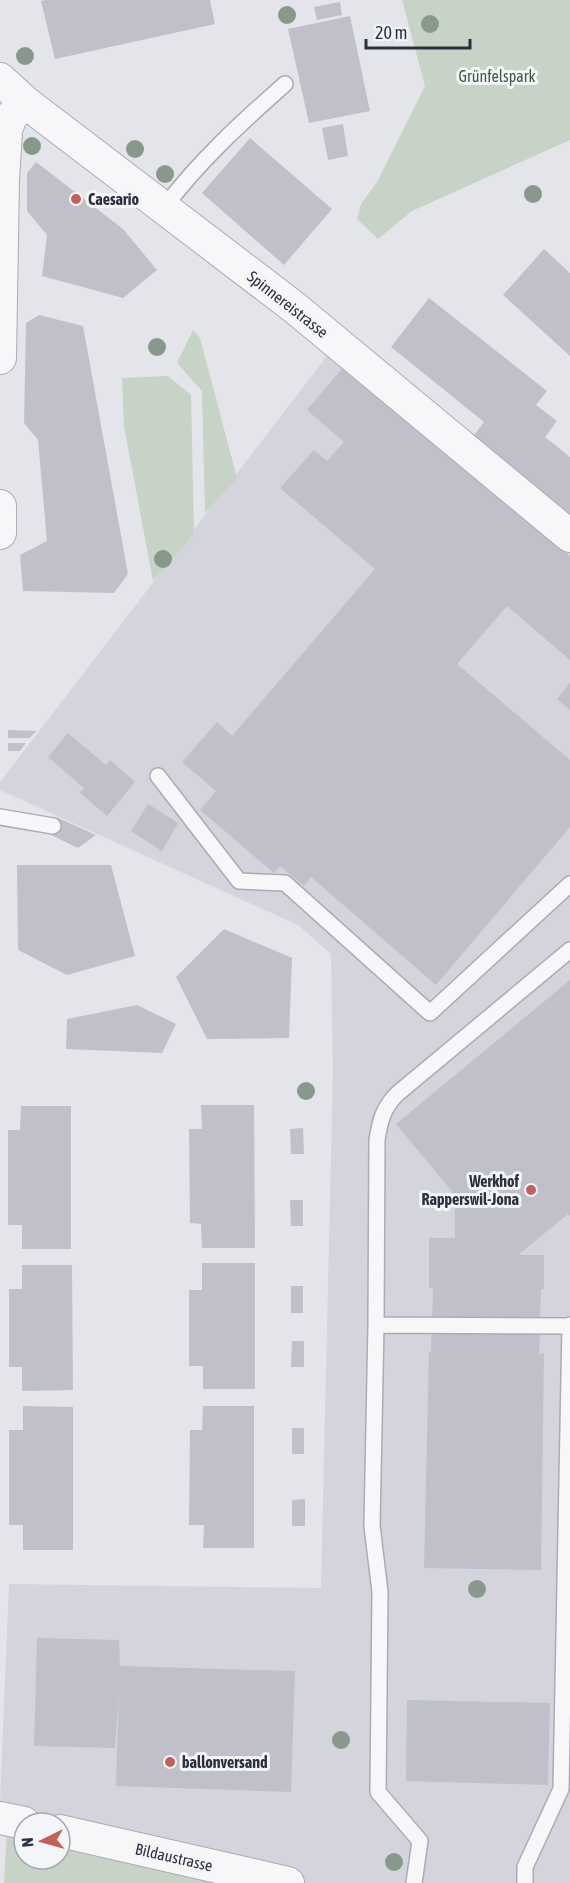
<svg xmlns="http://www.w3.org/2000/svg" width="570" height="1883" font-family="'Asap Condensed',sans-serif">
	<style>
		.built { fill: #d3d4dc }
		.green { fill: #c7d3c6 }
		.building { fill: #bfc0ca }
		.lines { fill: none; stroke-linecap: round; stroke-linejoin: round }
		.service-casing { stroke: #aaabb4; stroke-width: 18 }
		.minor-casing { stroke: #aaabb4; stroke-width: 34 }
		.service { stroke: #f7f7f9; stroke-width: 15 }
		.minor { stroke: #f7f7f9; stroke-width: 32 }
		.tree { fill: #88998b }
		.poi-dot { fill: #c06259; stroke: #f4f5f8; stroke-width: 2 }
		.labels { text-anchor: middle; stroke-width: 6; stroke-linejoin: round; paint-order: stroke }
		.park-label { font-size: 16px; fill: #3c5b3e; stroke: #f4f5f8 }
		.poi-label { font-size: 16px; font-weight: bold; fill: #2e3041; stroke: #f4f5f8; text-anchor: start }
		.street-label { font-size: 16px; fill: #2e3041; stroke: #f4f5f8 }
	</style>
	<rect width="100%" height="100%" fill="#e4e5ea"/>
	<path class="built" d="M337,343L570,536V1883H292L0,1804L9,1584L321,1588L333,1071L331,954L298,925L0,790V782Z"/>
	<path class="green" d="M402,0H570V140L412,211L378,239L357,219L361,204L377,182L425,86Z
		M193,330L200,338L237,478L205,513L202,391L177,363Z
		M168,376L191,395L194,534L153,581L124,426L122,378Z
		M7,1828L24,1832V1859H60V1840L249,1883H4Z"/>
	<path class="building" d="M45,0H210L215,24L55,59L41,1Z
		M340,2L342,15L317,20L314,7Z
		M350,16L370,111L309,123L288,29Z
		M343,124L348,156L328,160L322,128Z
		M250,138L332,209L284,265L202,193Z
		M36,162L123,229L157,270L123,298L42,276L47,235L27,211V173Z
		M544,249L570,273V356L503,295Z
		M429,298L547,391L536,405L557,421L545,437L570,457V517L471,439L484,422L391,347Z
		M39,315L83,326L128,574L114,593L23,591L20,555L47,541L38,440L24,423L26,323Z
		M346,364L570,556V660L507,606L457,664L570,760V827L436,985L311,877L304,886L280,866L274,873L200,810L216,791L182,762L217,722L232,736L375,569L280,488L314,450L327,461L344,442L307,410Z
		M570,683V710L557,699Z
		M8,730L36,731L30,738H8Z
		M68,733L106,765L110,760L135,782L107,816L80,793L84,788L48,757Z
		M8,743H26L20,751H8Z
		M148,804L178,823L162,851L131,831Z
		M56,817L96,835L78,848L51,835Z
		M17,865H111L135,956L67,975L18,950Z
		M224,929L292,958L289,1038L207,1039L176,977Z
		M570,980V1216L568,1214L518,1255H544V1289L541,1290L539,1354L544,1353L541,1570L424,1568L429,1351L431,1352L433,1288H429V1238H455V1195L396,1124Z
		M137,1005L176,1024L162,1053L66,1049L67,1019Z
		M201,1105H254L255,1248H202L201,1224L190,1223L189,1129H202Z
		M21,1106H71V1249H22V1225H8V1130H20Z
		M303,1128L304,1154H291L290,1129Z
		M290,1200H303V1226H291Z
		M202,1263H255V1389H203V1366H189V1290H202Z
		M22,1265H72L73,1390L22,1391V1367H9V1289H22Z
		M291,1286H303V1313H291Z
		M292,1341H304V1367H291Z
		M23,1406L73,1407V1550H23V1525H9V1430H23Z
		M203,1406H254V1548H203L204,1525H189L190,1430H202Z
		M292,1428H304V1454H292Z
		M305,1499V1526H292V1500Z
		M37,1638L119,1640L120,1666L295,1671L291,1792L116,1786L119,1694L115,1748L34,1746Z
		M407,1700L550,1703L548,1785L406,1781Z"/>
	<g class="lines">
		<defs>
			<path id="service" d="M164,208C198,162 242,122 285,84
				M158,776L239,881L285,883L430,1013L570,884
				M0,817L53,826
				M376,1325L377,1140C380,1121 383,1108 397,1094L570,950
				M414,1883L420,1841L378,1792L380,1592L372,1526L376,1325L570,1326
				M525,1883V1867L561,1789L570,1325"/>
			<path id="minor" d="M0,79L25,102L295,308L570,536
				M0,358L3,181L6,130L11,117L25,102
				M0,506V533
				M0,1818L24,1823
				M60,1831L288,1883"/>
		</defs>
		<use href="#service" class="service-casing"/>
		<use href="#minor" class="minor-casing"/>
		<use href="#service" class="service"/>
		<use href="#minor" class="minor"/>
	</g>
	<g class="tree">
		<circle cx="287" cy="15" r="9"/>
		<circle cx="430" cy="24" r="9"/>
		<circle cx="25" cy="56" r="9"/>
		<circle cx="32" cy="146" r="9"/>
		<circle cx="135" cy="149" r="9"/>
		<circle cx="165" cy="174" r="9"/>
		<circle cx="533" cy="194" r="9"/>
		<circle cx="157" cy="347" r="9"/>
		<circle cx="163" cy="559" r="9"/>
		<circle cx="306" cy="1091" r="9"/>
		<circle cx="477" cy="1589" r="9"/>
		<circle cx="341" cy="1740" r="9"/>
		<circle cx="394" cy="1862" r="9"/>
	</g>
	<g class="poi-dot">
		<circle cx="76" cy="199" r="6"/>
		<circle cx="531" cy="1190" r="6"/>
		<circle cx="170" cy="1762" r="6"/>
	</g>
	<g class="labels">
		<g class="park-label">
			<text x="497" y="82">Grünfelspark</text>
		</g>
		<g class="poi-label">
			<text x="88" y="205">Caesario</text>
			<text x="519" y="1187" text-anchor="end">Werkhof<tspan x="519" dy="18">Rapperswil-Jona</tspan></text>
			<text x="182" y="1768">ballonversand</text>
		</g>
		<g class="street-label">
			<text transform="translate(288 304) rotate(38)" y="6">Spinnereistrasse</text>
			<text transform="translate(174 1857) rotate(13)" y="6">Bildaustrasse</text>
		</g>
	</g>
	<g transform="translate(42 1841) rotate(265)"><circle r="28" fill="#f4f5f8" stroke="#a5a6af" stroke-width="1.5"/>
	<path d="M0-4.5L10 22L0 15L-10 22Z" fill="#c06259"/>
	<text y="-9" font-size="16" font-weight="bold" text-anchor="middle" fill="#2e3041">N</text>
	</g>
	<path d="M366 39v9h104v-9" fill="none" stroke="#2e3041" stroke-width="3"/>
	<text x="375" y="39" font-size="18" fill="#2e3041" stroke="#f4f5f8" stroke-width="4.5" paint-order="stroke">20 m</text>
</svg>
